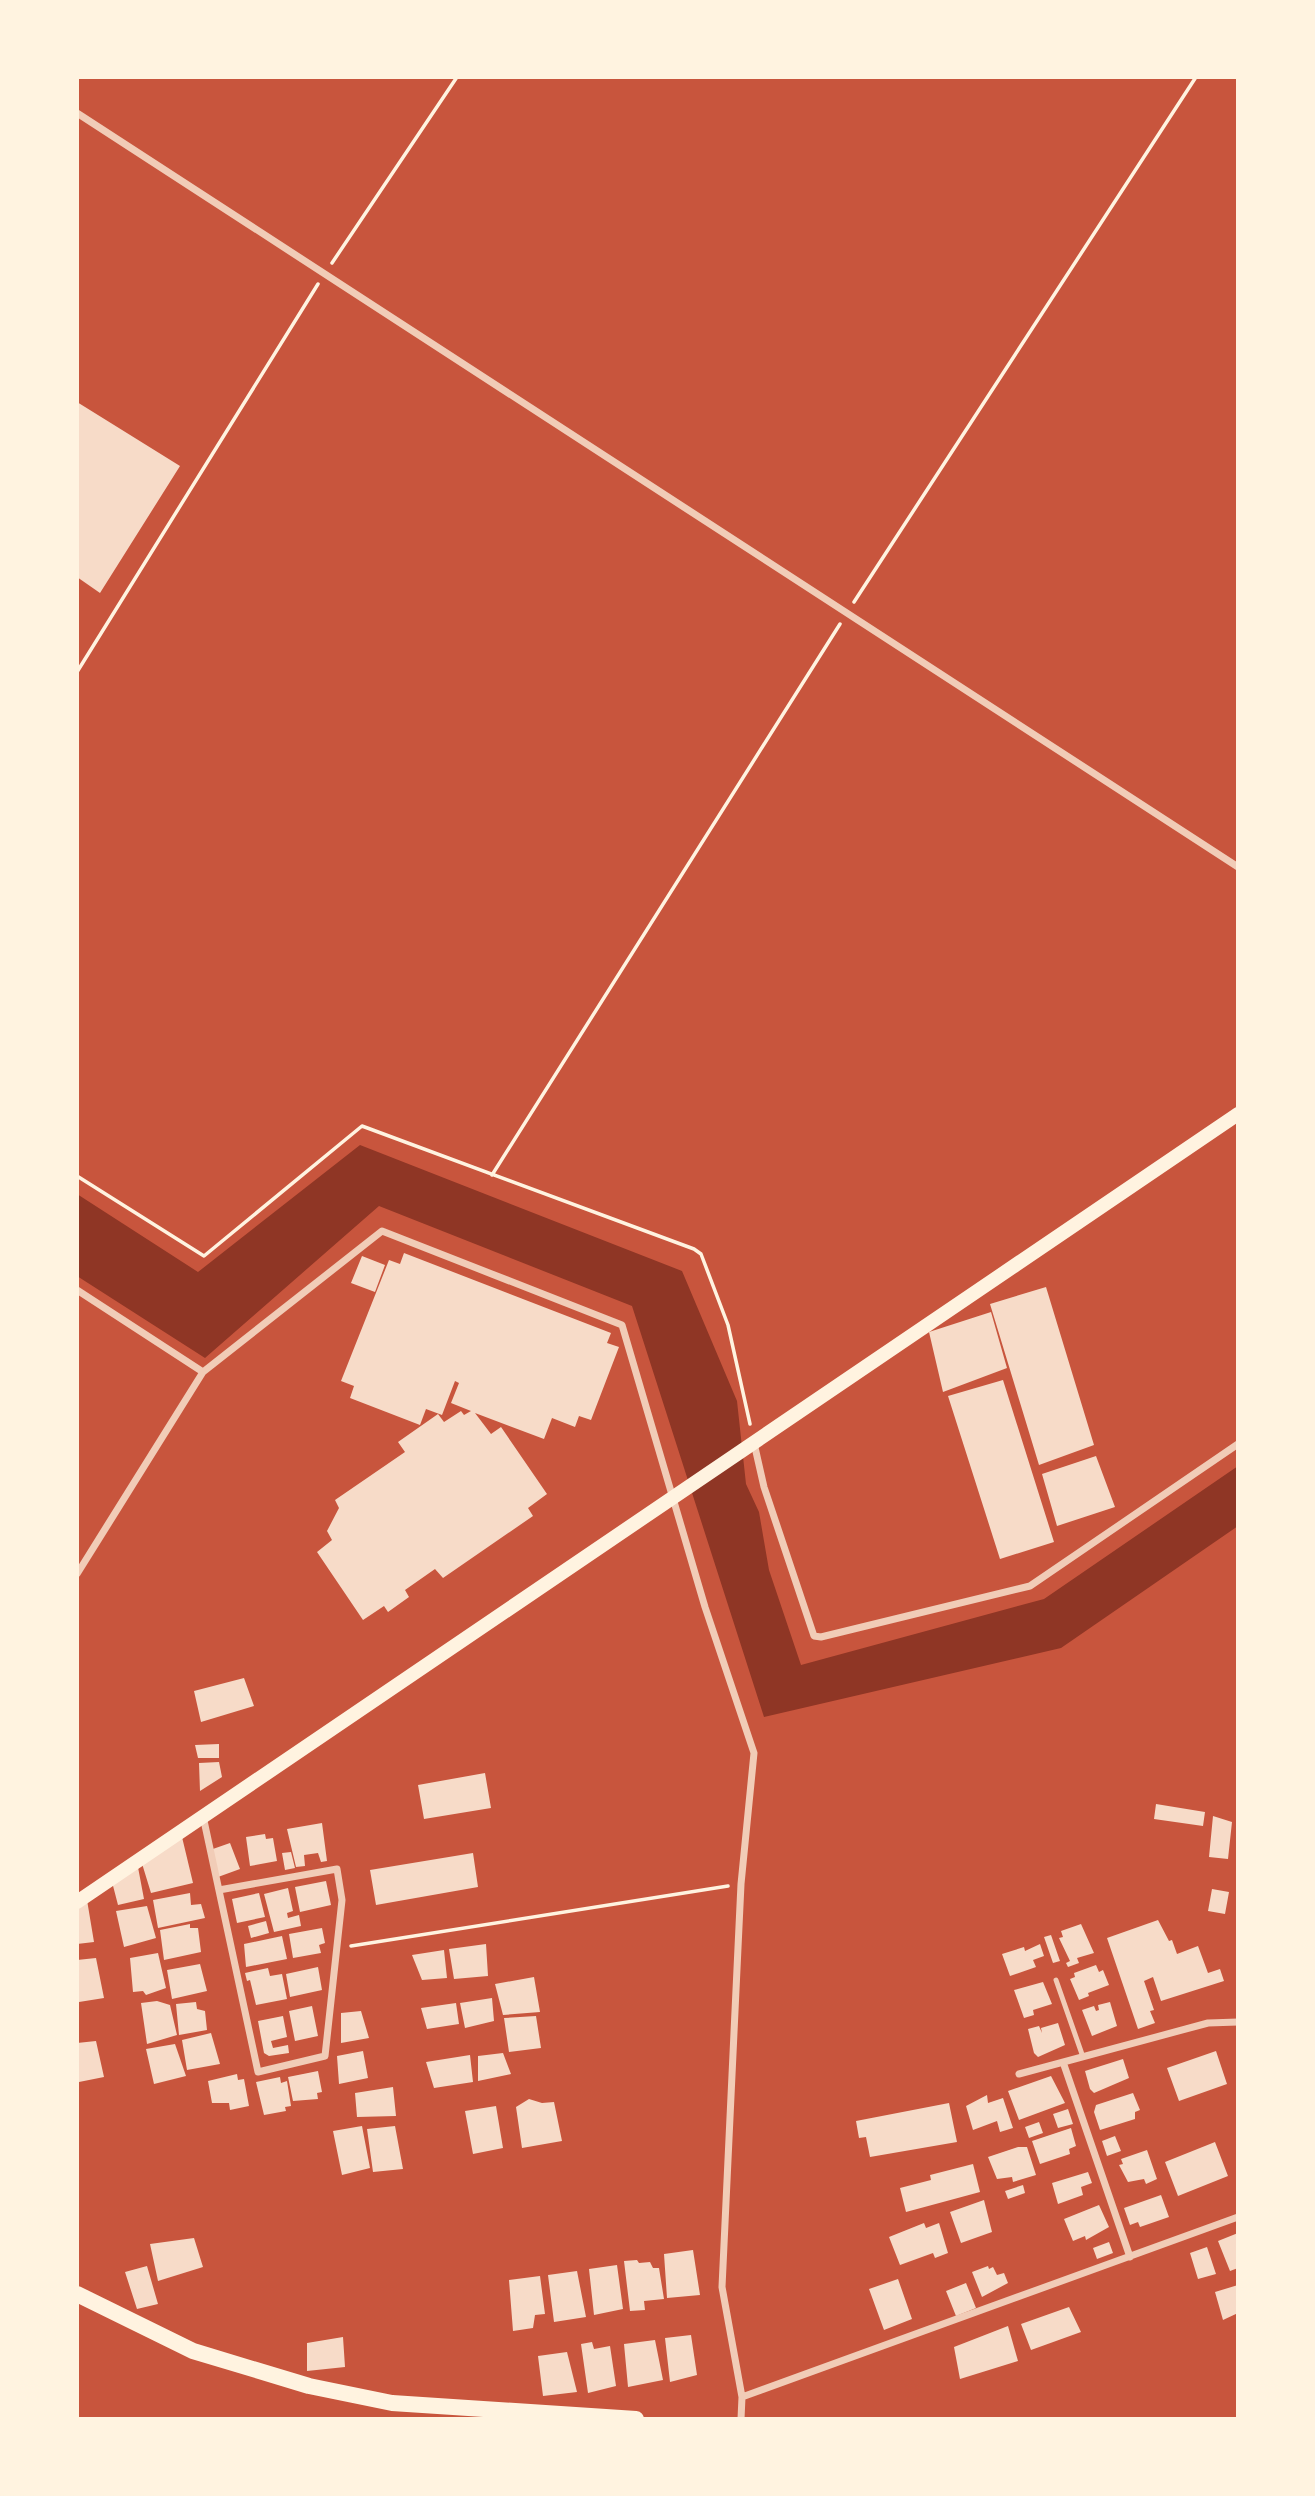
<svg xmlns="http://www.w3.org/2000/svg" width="1315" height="2496" font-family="Poppins,sans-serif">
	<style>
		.water { fill: #8f3625 }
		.building { fill: #f7dbc8 }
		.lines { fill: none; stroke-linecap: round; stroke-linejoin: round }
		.path { stroke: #fff3e0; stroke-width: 3.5 }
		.service { stroke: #f1ccb7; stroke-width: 5 }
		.minor { stroke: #f1ccb7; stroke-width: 7 }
		.secondary { stroke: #fff3e0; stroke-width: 14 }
		.primary { stroke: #fff3e0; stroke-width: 16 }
	</style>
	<rect width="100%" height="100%" fill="#c8553d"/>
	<path class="water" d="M360,1145L682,1271L737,1401L746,1484L759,1512L769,1570L801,1665L1044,1599L1238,1466V1526L1061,1648L764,1717L632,1306L379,1206L205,1358L77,1276V1194L198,1272Z"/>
	<path class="building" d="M77,402L180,466L100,593L77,577Z
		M404,1253L611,1333L607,1343L619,1347L591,1420L579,1416L575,1427L552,1418L544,1439L475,1413L491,1434L501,1427L547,1494L528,1508L533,1516L443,1578L435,1569L405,1590L409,1597L388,1612L384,1606L363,1620L317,1552L332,1540L327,1531L339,1508L335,1500L405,1452L398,1442L438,1414L444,1422L461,1411L464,1415L471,1411L451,1403L459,1383L455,1381L442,1415L426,1409L420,1425L350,1398L354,1386L341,1381L389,1260L400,1264Z
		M362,1256L385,1265L375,1292L351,1283Z
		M1046,1287L1094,1445L1039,1465L990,1304Z
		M991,1312L1007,1368L943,1392L929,1332Z
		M1003,1380L1054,1542L1000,1559L948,1396Z
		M1096,1456L1115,1507L1057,1526L1042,1474Z
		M244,1678L254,1706L201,1722L194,1691Z
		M219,1744V1758H198L195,1745Z
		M219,1762L222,1777L200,1791L199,1763Z
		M485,1773L491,1808L424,1819L418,1785Z
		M1156,1804L1205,1812L1203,1826L1154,1819Z
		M1213,1816L1232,1822L1228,1859L1209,1857Z
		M322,1823L327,1861L321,1862L318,1853L304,1855L305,1866L296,1867L287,1829Z
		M265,1834L266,1839L273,1838L277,1861L250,1866L246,1837Z
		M182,1837L193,1883L151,1893L140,1857Z
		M230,1843L240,1869L218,1877L210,1850Z
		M291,1852L295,1868L285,1870L282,1853Z
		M473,1853L478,1887L376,1905L370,1870Z
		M137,1862L144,1899L118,1905L111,1878Z
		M326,1881L331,1905L300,1912L295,1887Z
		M288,1888L293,1911L287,1913L288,1918L299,1915L301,1926L274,1932L264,1894Z
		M1212,1889L1229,1892L1225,1914L1208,1911Z
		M190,1893L191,1905L201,1904L205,1918L158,1928L153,1900Z
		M259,1893L265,1917L237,1923L232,1899Z
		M87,1900L94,1942L77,1944V1905Z
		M147,1906L156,1938L124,1947L116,1911Z
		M1158,1920L1169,1941L1172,1940L1177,1954L1198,1946L1208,1973L1220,1969L1224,1981L1161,2001L1153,1977L1144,1981L1154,2010L1150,2011L1155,2023L1138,2029L1107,1938Z
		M266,1921L269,1933L251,1938L248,1926Z
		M190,1924V1928H198L201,1952L164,1960L160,1930Z
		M1081,1924L1094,1953L1077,1958L1079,1963L1068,1967L1066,1963L1070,1961L1059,1938L1063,1937L1061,1931Z
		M322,1928L325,1943L319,1945L321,1953L293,1958L289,1934Z
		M1051,1935L1060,1961L1053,1963L1044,1937Z
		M282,1936L287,1959L246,1967L244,1944Z
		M486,1944L488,1976L454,1979L449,1949Z
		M1040,1944L1044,1956L1033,1960L1036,1967L1010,1976L1002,1954L1024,1947L1025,1951Z
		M444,1950L447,1978L422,1980L412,1955Z
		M158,1953L166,1988L146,1995L143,1991L133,1992L130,1958Z
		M96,1958L104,1998L79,2002L77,1960Z
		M200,1964L207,1991L172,1999L167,1970Z
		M1096,1965L1099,1972L1103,1970L1109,1985L1088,1993L1089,1996L1079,2000L1070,1979L1075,1977L1074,1973Z
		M318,1967L322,1990L290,1997L286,1974Z
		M268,1968L270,1976L282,1974L287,1999L256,2005L250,1980L247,1981L245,1973Z
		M534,1977L540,2012L503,2015L495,1984Z
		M1043,1982L1052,2004L1033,2010L1034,2015L1024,2018L1014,1990Z
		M492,1998L494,2021L465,2028L460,2003Z
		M157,2001L170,2005L177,2035L147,2044L141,2003Z
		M196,2002L197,2009L205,2011L207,2030L179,2035L176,2004Z
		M1110,2002L1117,2026L1092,2036L1082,2010L1094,2006L1096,2011L1099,2010L1098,2005Z
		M456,2003L459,2024L427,2029L421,2008Z
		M312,2006L318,2036L295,2041L289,2011Z
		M361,2011L369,2038L341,2043V2013Z
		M283,2016L287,2037L271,2041L273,2048L288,2045L289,2053L269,2056L264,2053L258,2021Z
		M536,2016L541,2048L509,2052L504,2018Z
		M1058,2023L1065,2045L1038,2057L1034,2053L1028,2029L1039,2026L1042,2033L1041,2028Z
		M211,2033L220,2064L187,2070L182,2040Z
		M96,2041L104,2077L79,2082L77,2043Z
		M175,2044L186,2076L154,2084L146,2049Z
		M363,2051L368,2078L339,2084L337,2056Z
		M1216,2051L1227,2084L1179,2101L1167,2068Z
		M503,2053L511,2074L478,2081V2056Z
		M470,2055L473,2082L434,2088L426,2062Z
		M1123,2059L1129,2078L1094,2093L1090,2089L1085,2071Z
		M318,2071L322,2092L317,2093L318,2099L293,2101L288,2077Z
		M237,2074L238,2080L244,2079L249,2106L230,2110L229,2103H212L208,2081Z
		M1051,2076L1065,2103L1019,2120L1008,2091Z
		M280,2077L281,2083L287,2081L291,2106L285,2107L286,2111L264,2115L256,2082Z
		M393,2087L396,2116L357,2117L355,2093Z
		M1133,2093L1140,2110L1135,2112V2119L1100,2130L1094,2112L1096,2105Z
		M987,2095L988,2103L1003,2098L1013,2128L1000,2132L997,2121L973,2130L966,2106Z
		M529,2099L542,2103L554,2102L562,2141L522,2148L516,2107Z
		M949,2103L957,2142L870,2157L866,2137L859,2138L856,2121Z
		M496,2106L503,2148L473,2154L465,2111Z
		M1068,2109L1073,2124L1058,2128L1053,2114Z
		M1039,2122L1043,2133L1029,2138L1025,2127Z
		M362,2126L370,2168L342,2175L333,2131Z
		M395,2126L403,2169L373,2172L367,2129Z
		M1071,2128L1076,2146L1069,2149L1070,2154L1040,2164L1032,2141Z
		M1115,2136L1121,2151L1107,2156L1102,2141Z
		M1215,2142L1228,2176L1178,2196L1165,2162Z
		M1018,2147H1027L1036,2175L1013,2182L1012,2177L997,2179L988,2157Z
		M1147,2150L1157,2179L1146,2184L1144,2179L1128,2182L1119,2165L1123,2164L1121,2159Z
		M973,2164L980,2192L906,2212L900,2188L931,2180L930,2175Z
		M1088,2172L1092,2183L1081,2187L1083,2195L1058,2204L1052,2183Z
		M1023,2185L1025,2193L1008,2199L1005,2191Z
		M1161,2195L1169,2217L1140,2227L1138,2222L1130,2225L1124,2208Z
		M984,2200L992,2232L961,2243L950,2212Z
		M1099,2205L1109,2227L1086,2240L1085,2236L1073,2241L1064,2219Z
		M924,2223L926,2228L939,2223L948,2253L935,2258L933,2253L900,2265L889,2237Z
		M1238,2233V2268L1230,2271L1218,2241Z
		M194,2238L203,2267L158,2281L150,2244Z
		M1109,2242L1113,2253L1097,2259L1093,2248Z
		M1207,2247L1216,2274L1198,2279L1190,2253Z
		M693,2250L700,2295L667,2298L664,2254Z
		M637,2260L639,2263L650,2262L653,2268H659L664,2299L644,2301L645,2310L630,2311L624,2261Z
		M617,2265L623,2309L594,2315L589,2269Z
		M147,2266L158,2304L137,2309L125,2272Z
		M988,2266L989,2269L993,2267L997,2275L1004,2273L1008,2283L982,2297L972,2272Z
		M577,2271L586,2317L554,2322L548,2275Z
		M540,2276L545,2314L535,2315L533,2328L513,2331L509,2280Z
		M898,2279L912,2319L884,2330L869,2289Z
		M966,2283L976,2308L956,2316L946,2291Z
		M1238,2285V2313L1223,2320L1215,2292Z
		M1069,2307L1081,2332L1031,2350L1021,2324Z
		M1008,2326L1018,2361L960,2379L954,2347Z
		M691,2335L697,2375L670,2382L665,2338Z
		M343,2337L345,2367L307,2371V2343Z
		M655,2340L663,2380L628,2387L624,2344Z
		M592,2342L594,2349L610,2346L616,2386L588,2393L581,2344Z
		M567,2352L577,2392L543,2396L538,2356Z"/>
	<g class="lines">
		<path class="path" d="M332,263L457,77
			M854,602L1196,77
			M77,672L318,284
			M492,1175L840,624
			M77,1176L204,1256L362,1126L694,1249L701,1254L728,1325L750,1424
			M351,1946L728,1886"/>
		<path class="service" d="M1056,1980L1083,2057"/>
		<path class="minor" d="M77,113L1238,867
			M77,1290L203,1372
			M754,1443L764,1487L814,1636L821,1637L1030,1586L1238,1444
			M77,1574L203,1372L382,1231L622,1325L705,1607L754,1753L741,1884L722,2287L742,2397L741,2419
			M203,1816L258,2072L325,2056L342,1900L337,1869L219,1890
			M1063,2062L1130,2257
			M1019,2074L1208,2023L1238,2022
			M742,2397L1238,2217"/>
		<path class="secondary" d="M77,1902L1238,1114"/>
		<path class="primary" d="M77,2294L193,2351L309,2386L392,2403L636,2419"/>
	</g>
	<rect width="1315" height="2496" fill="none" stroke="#fff3e0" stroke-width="158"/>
</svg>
